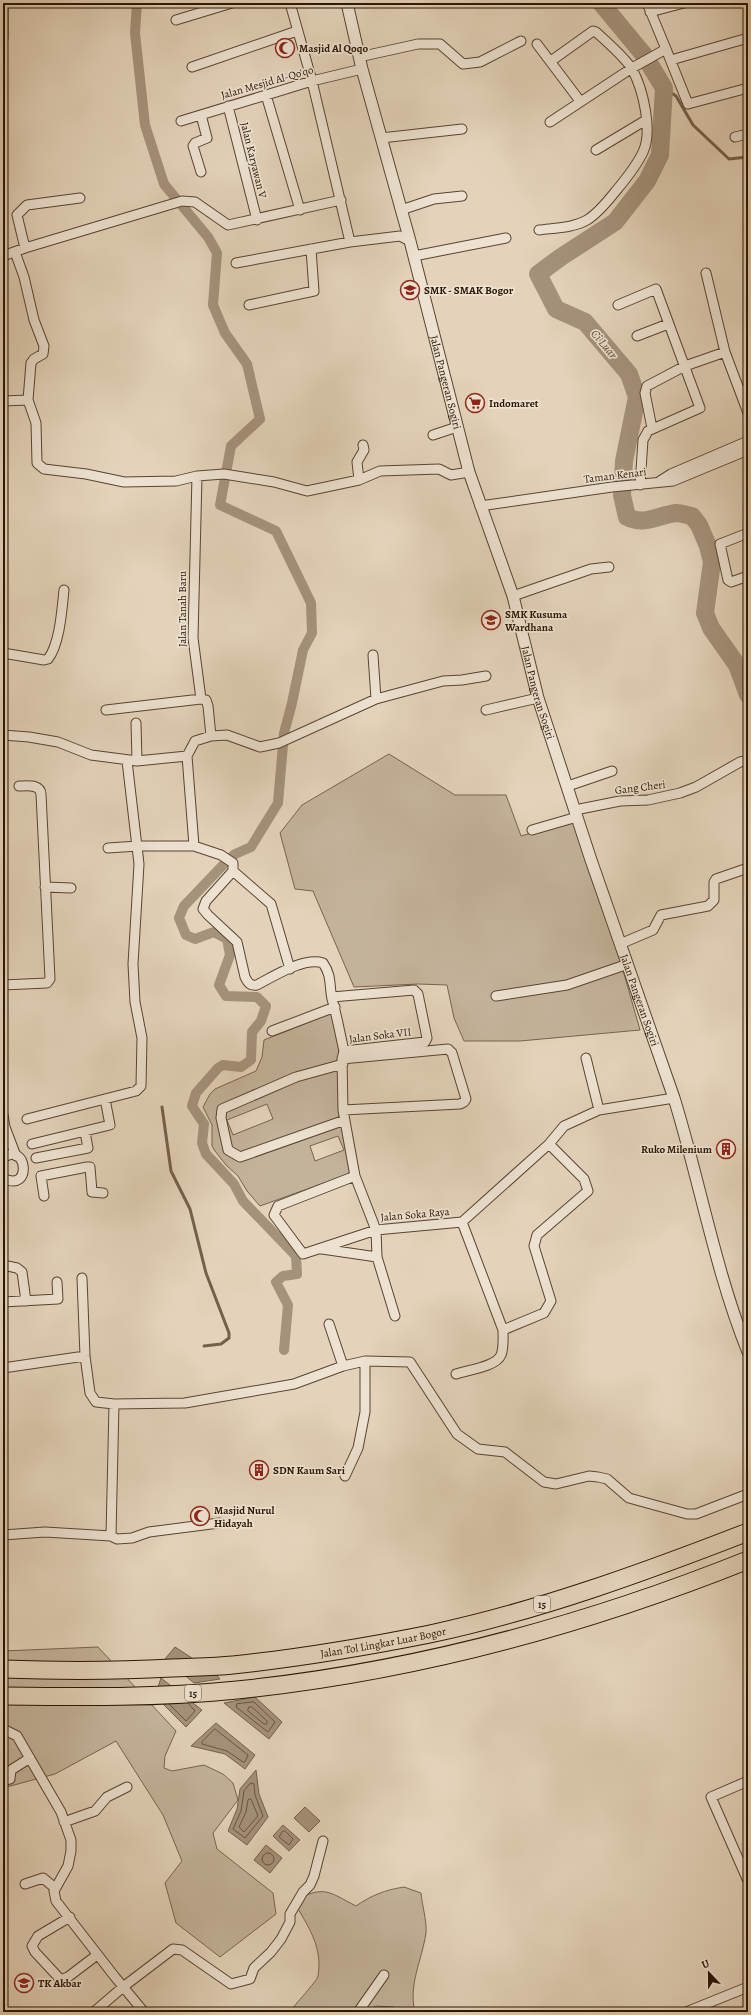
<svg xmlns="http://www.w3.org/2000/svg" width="751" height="2015" font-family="Alegreya,serif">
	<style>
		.green { fill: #c4b39b; stroke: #77644e; fill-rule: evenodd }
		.water { fill: #a5927b; stroke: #74604b }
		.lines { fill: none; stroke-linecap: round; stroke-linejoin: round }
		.shore { stroke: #68543e; stroke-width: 1 }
		.stream { stroke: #74604b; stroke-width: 3 }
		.canal { stroke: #a5927b; stroke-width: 10 }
		.river { stroke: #a5927b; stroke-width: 18 }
		.minor-casing { stroke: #584430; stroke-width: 11 }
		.tertiary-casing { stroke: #584430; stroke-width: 13 }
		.motorway-casing { stroke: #2a1502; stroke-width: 19 }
		.minor { stroke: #ede2d2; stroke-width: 9 }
		.tertiary { stroke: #ede2d2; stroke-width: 11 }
		.motorway { stroke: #e4d3ba; stroke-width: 17 }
		.labels { text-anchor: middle; stroke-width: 3.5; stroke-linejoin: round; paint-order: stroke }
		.shield { fill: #ede2d2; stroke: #645240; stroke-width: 1 }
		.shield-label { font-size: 10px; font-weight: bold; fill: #2a1502 }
		.poi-label { font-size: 11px; font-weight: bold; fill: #2a1502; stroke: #ede2d2; text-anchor: start }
		.street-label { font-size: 11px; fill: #2a1502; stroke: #ede2d2 }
		.water-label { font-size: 12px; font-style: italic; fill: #5b4732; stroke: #ede2d2 }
	</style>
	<rect width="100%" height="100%" fill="#e4d3ba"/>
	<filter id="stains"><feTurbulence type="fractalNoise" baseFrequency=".005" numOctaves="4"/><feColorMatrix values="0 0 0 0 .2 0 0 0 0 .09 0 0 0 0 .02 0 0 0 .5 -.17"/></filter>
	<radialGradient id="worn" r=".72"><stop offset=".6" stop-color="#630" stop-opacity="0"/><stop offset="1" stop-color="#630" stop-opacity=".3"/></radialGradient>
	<path class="green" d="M389,754L455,795H506L521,836L580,819L640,1030L520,1041H464L454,1018L447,985L418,984L354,987L313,891L295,889L280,833L302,805Z
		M332,1013L336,1019L350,1163V1171L346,1175L260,1206L247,1191L238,1176L226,1165L215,1151L212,1146V1125L203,1107L210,1094L215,1089L256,1071L262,1057L264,1040ZM267,1104L273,1119L233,1135L227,1120ZM338,1136L344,1150L315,1161L310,1146Z
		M98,1647L176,1731L165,1756L164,1768L172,1771L204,1765L223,1774L233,1783L238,1800L213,1833L217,1849L273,1893L276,1914L220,1957L176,1923L165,1883L182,1861L163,1815L116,1741L55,1774L3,1788V1651Z
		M404,1887L421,1893C422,1905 427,1921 426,1933C422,1960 408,1985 415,2012H396L394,2007L376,2006L363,2012H289C294,2006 317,1981 318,1976C323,1947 308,1926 294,1902C323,1884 329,1892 356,1906C372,1895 385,1890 404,1887Z"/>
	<path class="water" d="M175,1647L215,1673L220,1679L194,1683L165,1659Z
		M161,1678L202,1710L186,1727L155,1696Z
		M255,1697L282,1722L269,1739L224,1703Z
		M216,1723L255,1755L245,1769L225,1754L191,1746Z
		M256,1770L259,1794L268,1817L247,1845L228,1831L237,1809L240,1789Z
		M305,1807L320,1821L309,1832L294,1818Z
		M283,1825L300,1840L289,1851L273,1836Z
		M266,1845L282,1858L270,1873L254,1860Z"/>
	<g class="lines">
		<path class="shore" d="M254,1702L275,1722L268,1732L236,1707L237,1704Z
			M169,1704L186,1721L195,1711L188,1703
			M249,1707H252L267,1721V1724H264L248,1711Z
			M215,1729L248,1755L245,1762H243L227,1751L202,1744V1742Z
			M251,1783L254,1784L255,1795L263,1816L245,1838L233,1829L241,1811L244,1791Z
			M251,1799L258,1816L244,1832L239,1827L246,1812L248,1800Z
			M285,1831L293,1839L289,1845L279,1837L282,1832Z
			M262 1859a6 6 0 1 1 12 0a6 6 0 1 1-12 0Z"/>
		<path class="stream" d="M664,88L676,96L693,125L729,159L748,157
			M162,1107L171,1171L190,1209L206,1273L229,1333V1338L221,1344L204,1346"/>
		<path class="canal" d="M137,3L135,33L145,125L164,184L208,237L217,253L213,305L225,333L247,364L260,419L231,446L220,505L276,531L311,603L312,633L303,650L292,703L284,733L278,803L251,847L235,854L225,863L184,906L179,918L186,935L195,939L214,932L227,939L230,955L219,985L226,996L257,997L266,1006L261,1021L252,1032L251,1060L241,1067L223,1065L218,1068L196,1093L192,1106L204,1124L202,1143L206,1154L234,1184L243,1201L296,1256L297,1274L283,1276L276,1282L288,1305L284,1350"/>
		<path class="river" d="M601,3L644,55L664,88L660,155L647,181L615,222L561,257L538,274L556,309L585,322L629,374L637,397L624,461L622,495L627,517C645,526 659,515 676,513C681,513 687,515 692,516L699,525L708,546L712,562L705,613L711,628L737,665L748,695"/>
		<defs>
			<path id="minor" d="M290,3L312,81L350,242
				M647,3L666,49
				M3,7V38
				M650,12L684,3
				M176,20L232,3
				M537,44L580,101
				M359,57L418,44H440L463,64L480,62L521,41
				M671,60L748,38
				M192,67L297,31
				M266,95L300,210
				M228,106L257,220
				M201,115L207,138L195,143L193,146L201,172
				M181,121L312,81L362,69
				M550,122L632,68L666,49L688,104L748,88
				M735,137L748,134
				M381,138L462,129
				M596,150L646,120
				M401,210L434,199L462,196
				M539,230C554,228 573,228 587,220C597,214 607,202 615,192C625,180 636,167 643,152C653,131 643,89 632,69C626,59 605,40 596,32L593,31L551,61
				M25,248L17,215L27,205L80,198
				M15,252L24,277L34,320L44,346L43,354L34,359L31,363L28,400L36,423L37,463L44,469L86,474L124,482L176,481L197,476L224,474L274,482L307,491L359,480L380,471L439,469L451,475L469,472
				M3,256L25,248L182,201L195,202L228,225L341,200
				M414,256L506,238
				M236,263L350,242L400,236L410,241
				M706,273L725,352
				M249,305L314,291L311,249
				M618,305L656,289L700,408L648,431L643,440L640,485
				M637,336L668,324
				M3,401L28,400
				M652,428L645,393L647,386L685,366L725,352L748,413
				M433,435L457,427
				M197,476L193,638L201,699L206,700L208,706L211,736
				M359,480L357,462L364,450L363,445
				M660,481L671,474L748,441
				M480,506L612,487L673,481L748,450
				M748,533L720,544L728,580L731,582L748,576
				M513,596L591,569L609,567
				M3,653L44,660L48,659C60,644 62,608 64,590
				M373,655L376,699
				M106,710L201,699
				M486,710L538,698
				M136,723L137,761L187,756
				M3,735L29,737L58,742L91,755L137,761
				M568,786L612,771
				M575,810L620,801L648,800L680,793L696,787L740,762L745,761L748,764
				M532,830L577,817
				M194,846L187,756L195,741L211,736L227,735L260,747L279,743L376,699L443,681L462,680L486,676
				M108,848L138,846H194L221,855L233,863V871L206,901L203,909L208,915L237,942L245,977C248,983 250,986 257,985C274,976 304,957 323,963C332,976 329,985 332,999C337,1016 340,1034 344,1051L342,1059L343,1110L355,1176L376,1230L377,1257L395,1316
				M233,871L271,904L290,969
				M45,887L71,888
				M620,944L653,930L661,915L708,906L714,900V882L716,879L748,868
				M3,985L47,983L50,979L41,794C40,784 28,786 19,786
				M496,996L567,985L628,964
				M332,997L414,990L418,994L427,1038L425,1042L344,1051
				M272,1031L335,1007
				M586,1058L599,1110
				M342,1059L448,1049L452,1053L466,1099L464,1102L460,1104L343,1110
				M343,1064L296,1077L222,1109L221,1118L228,1150L240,1157L345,1120
				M3,1115L5,1127L16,1156
				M27,1119L136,1091L141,1086L142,1038L135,1002L133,964L139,864L127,761
				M32,1144L110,1125L105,1099
				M3,1158C27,1140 33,1194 3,1178
				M36,1158L88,1148L85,1132
				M355,1176L278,1206L274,1215L303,1254L376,1230L462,1222L549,1144L564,1126L599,1110L674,1098
				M44,1196L41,1176L87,1167H90L92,1192L103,1193
				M322,1249L377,1257
				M3,1265L17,1268L22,1272L26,1301
				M82,1278L85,1356L90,1393L96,1402L114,1404L185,1403L294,1384L343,1366L365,1361L410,1362L457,1434L478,1449L505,1452L544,1482L556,1484L589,1476L598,1477L607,1479L629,1498L687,1514H696L748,1494
				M3,1302L58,1299L57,1282
				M329,1324L343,1366
				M503,1330L544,1313L551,1301L534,1246L537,1235L588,1191L584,1179L549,1144
				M3,1368L85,1356
				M456,1374C467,1370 496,1367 501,1355C504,1348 503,1337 503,1330L462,1222
				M345,1476L358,1448L365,1412V1361
				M3,1535L45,1532L111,1536L117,1539L132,1538L149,1532L219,1523
				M111,1536L114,1404
				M3,1729L17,1736L61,1812L71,1840V1851L68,1866L54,1891L56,1901L115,1977L144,2012
				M3,1781L10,1779L11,1770L30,1758
				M748,1781L711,1797L748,1881
				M64,1822L95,1811L107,1797L127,1787
				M25,1884L43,1878L55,1888
				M70,1917L38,1936L32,1946L35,1952L61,1980L68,1977L97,1955
				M94,2012L123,1987L173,1949L182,1950L231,1984L250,1979L254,1968L271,1952L281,1939L290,1922V1914L303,1892L310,1885L314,1876L323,1841
				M358,2012L384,1975
				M686,2012L748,1987"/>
			<g id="tertiary">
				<path id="s1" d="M347,3L362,69L410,241L469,472L513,596L538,698L591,860L674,1098C700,1182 715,1270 748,1352"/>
			</g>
			<g id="motorway">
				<path id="s2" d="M3,1669C59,1671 116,1671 172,1668C192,1667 213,1667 233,1665C299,1658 365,1647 430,1634C538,1611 645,1572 748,1532"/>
				<path d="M3,1696C81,1697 159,1698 237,1690C413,1672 583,1626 748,1560"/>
			</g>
		</defs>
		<use href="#minor" class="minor-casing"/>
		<use href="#tertiary" class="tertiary-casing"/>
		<use href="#motorway" class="motorway-casing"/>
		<use href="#minor" class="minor"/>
		<use href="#tertiary" class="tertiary"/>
		<use href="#motorway" class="motorway"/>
	</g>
	<defs>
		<symbol id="mosque-ring" viewBox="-11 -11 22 22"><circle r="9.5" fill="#ede2d2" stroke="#8f2418" stroke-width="1.5"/><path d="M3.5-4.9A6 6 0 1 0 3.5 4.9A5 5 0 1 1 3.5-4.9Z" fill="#8f2418"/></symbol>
		<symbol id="school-ring" viewBox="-11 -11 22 22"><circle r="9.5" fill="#ede2d2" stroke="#8f2418" stroke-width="1.5"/><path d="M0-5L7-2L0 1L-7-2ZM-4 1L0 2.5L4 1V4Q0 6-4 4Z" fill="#8f2418"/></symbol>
		<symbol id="supermarket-ring" viewBox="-11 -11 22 22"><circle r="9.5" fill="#ede2d2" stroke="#8f2418" stroke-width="1.5"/><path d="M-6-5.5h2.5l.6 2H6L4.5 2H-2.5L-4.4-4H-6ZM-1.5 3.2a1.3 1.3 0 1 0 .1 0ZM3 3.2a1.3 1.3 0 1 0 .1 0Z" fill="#8f2418"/></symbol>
		<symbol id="building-ring" viewBox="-11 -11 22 22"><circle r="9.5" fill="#ede2d2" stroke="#8f2418" stroke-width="1.5"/><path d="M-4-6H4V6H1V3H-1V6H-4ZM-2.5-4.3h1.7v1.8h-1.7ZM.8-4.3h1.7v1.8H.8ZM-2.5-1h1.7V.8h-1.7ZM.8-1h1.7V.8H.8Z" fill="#8f2418"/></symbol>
	</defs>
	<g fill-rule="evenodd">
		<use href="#mosque-ring" x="274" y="37" width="22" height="22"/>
		<use href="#school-ring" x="399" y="279" width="22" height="22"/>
		<use href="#supermarket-ring" x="464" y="392" width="22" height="22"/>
		<use href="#school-ring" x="480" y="609" width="22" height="22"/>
		<use href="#building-ring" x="715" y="1138" width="22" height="22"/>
		<use href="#building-ring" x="248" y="1459" width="22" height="22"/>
		<use href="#mosque-ring" x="189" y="1505" width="22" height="22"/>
		<use href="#school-ring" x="13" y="1972" width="22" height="22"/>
	</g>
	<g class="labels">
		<g class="shield">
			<rect x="534" y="1596" width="16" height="16" rx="3"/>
			<rect x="185" y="1685" width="16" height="16" rx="3"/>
		</g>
		<g class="shield-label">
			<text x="542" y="1608">15</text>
			<text x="193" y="1697">15</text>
		</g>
		<g class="poi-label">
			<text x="299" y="52">Masjid Al Qoqo</text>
			<text x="424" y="294">SMK - SMAK Bogor</text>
			<text x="489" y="407">Indomaret</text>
			<text x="505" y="618">SMK Kusuma<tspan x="505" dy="13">Wardhana</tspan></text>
			<text x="712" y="1153" text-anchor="end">Ruko Milenium</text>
			<text x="273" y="1474">SDN Kaum Sari</text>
			<text x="214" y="1514">Masjid Nurul<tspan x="214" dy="13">Hidayah</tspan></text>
			<text x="38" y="1987">TK Akbar</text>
		</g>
		<g class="street-label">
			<text transform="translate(267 82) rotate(-16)" y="4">Jalan Mesjid Al-Qo'qo</text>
			<text transform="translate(254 160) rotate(76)" y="4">Jalan Karyawan V</text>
			<text dy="4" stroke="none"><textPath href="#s1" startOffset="392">Jalan Pangeran Sogiri</textPath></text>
			<text transform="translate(615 475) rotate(-7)" y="4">Taman Kenari</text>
			<text transform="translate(182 609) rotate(-90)" y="4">Jalan Tanah Baru</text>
			<text dy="4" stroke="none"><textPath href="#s1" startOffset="716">Jalan Pangeran Sogiri</textPath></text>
			<text transform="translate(640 787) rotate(-7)" y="4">Gang Cheri</text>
			<text dy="4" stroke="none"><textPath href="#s1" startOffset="1040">Jalan Pangeran Sogiri</textPath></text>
			<text transform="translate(380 1035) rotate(-7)" y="4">Jalan Soka VII</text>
			<text transform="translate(415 1214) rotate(-5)" y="4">Jalan Soka Raya</text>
			<text dy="4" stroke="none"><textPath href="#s2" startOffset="382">Jalan Tol Lingkar Luar Bogor</textPath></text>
		</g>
		<g class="water-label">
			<text transform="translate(604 344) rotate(50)" y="4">Ci Luar</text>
		</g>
	</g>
	<rect width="751" height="2015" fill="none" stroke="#e4d3ba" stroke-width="16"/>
	<rect x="4" y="4" width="743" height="2007" fill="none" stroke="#2a1502" stroke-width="2"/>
	<rect x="8" y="8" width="735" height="1999" fill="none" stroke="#2a1502"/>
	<g transform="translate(709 1973) rotate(338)" stroke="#ede2d2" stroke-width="3" paint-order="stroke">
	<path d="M0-3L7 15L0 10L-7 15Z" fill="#2a1502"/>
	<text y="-6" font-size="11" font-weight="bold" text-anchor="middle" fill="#2a1502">U</text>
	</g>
	<rect width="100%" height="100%" filter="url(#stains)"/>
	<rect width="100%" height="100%" fill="url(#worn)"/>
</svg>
